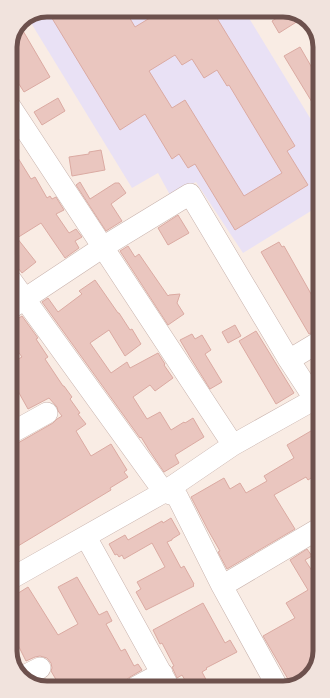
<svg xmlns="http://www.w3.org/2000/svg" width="330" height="698" font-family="'Noto Sans',sans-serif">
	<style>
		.education { fill: #e9e1f5 }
		.building { fill: #eac6bf; stroke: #dbaaa2; fill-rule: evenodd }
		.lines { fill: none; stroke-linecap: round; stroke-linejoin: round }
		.minor-casing { stroke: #c8b2ac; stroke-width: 22 }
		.minor { stroke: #fff; stroke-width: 21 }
		.rim { fill: none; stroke: #6d514d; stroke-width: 5 }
	</style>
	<rect width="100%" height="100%" fill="#f9ece4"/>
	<path class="education" d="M47,10H244L318,131L319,206L243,253L196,182L170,195L158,173L132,188L28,18Z"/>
	<path class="building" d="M47,10H125L135,27L163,10H212L295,146L287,151L308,185L235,230L195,164L188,168L179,154L172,159L145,114L120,130ZM175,55L182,65L192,59L204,78L217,70L227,86L229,85L282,173L244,196L185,100L172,108L149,71Z
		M288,11L293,13L298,21L279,33L272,21Z
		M19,24L50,77L24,92L10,70V44Z
		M300,47L315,73L318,71V112L284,56Z
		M58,98L65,111L42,125L34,112Z
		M10,145L31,179L35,177L47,198L50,196L52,199L56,197L64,210L56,214L69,233L76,229L82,237L75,241L79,248L65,258L41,223L17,238L36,262L22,273L11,259V201L16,197L11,187Z
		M101,150L105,170L72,176L69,157L89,154V152Z
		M80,182L90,199L115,183H119L126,193L111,204L122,221L106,231L76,185Z
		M178,215L189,233L168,245L158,228Z
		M279,242L282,247L284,246L319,308V330L313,332L309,334L261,252Z
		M128,246L135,257L139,254L168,296L169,295L180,294L177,303L184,314L168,325L120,251Z
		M95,280L118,313H119L130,330L132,329L141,344L125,356L109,330L90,343L111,373L127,362L130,368L158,353L165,364L164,365L173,378L155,391L150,385L133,397L147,419L160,412L171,430L184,422L185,423L193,418L204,437L175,455L179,463L164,472L149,450L141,437L140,438L42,302L48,298L58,312L82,294L79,291Z
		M22,316L38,338L36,339L48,357L45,359L63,386H64L72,397L70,399L80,413L78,414L86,424L76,431L91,456L111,444L127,470L124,472L128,477L110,488L111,490L18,546L12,534L11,447L53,423L57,419L62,416L58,411L57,407L49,398L28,409L14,384L11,386V363L22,357L11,342V323Z
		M235,325L241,336L228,343L222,332Z
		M256,331L294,393L276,404L239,341Z
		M192,334L195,339L202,335L211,350L205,354L222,382L210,389L190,357L180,340Z
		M316,428L319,434V473L308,480L306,477L274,495L295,529L227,569L218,552L220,551L208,530L191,497L224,478L230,489L240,483L246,493L267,481L264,476L294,458L287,445Z
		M171,518L180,534L172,539V540L167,542L181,568L184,566L194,584L193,585L194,586L146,610L136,592L141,589L137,582L165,567L152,543L124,559L122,555L119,557L117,554L115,555L109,544L125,535L128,540L162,521L163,523Z
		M307,549L312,556L305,560L320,583V654L313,674L295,686H292L263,636L295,618L286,603L308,590L290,560Z
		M77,577L99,615L107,611L112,621L106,624L121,651L125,649L134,666L138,664L142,670L130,677L126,680L123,686L121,682L112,687L61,688L51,671L52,668L51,663L47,658L40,656L35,657L26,661L18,645L12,648V597L28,587L58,635L78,624L58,587Z
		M203,603L225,643L230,640L237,652L206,668L207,669L202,672L210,687H189L182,675L177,678L172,667L174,666L162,643L160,644L153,630Z"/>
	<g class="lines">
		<defs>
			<path id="minor" d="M10,106L233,445
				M11,280L164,492L177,496L222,586L277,686
				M11,308L103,247L190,194L289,360L319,406
				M289,360L319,342
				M11,433L47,413
				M86,537L169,687
				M12,578L164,492L233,445L315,399
				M222,586L320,528
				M22,677L40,668
				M136,687L162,673"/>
		</defs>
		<use href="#minor" class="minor-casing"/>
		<use href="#minor" class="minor"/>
	</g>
	<path d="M0 0H330V698H0ZM47 17H283A30 30 0 0 1 313 47V651A30 30 0 0 1 283 681H47A30 30 0 0 1 17 651V47A30 30 0 0 1 47 17Z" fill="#f1e3dd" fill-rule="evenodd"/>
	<path class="rim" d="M47 17H283A30 30 0 0 1 313 47V651A30 30 0 0 1 283 681H47A30 30 0 0 1 17 651V47A30 30 0 0 1 47 17Z"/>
</svg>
